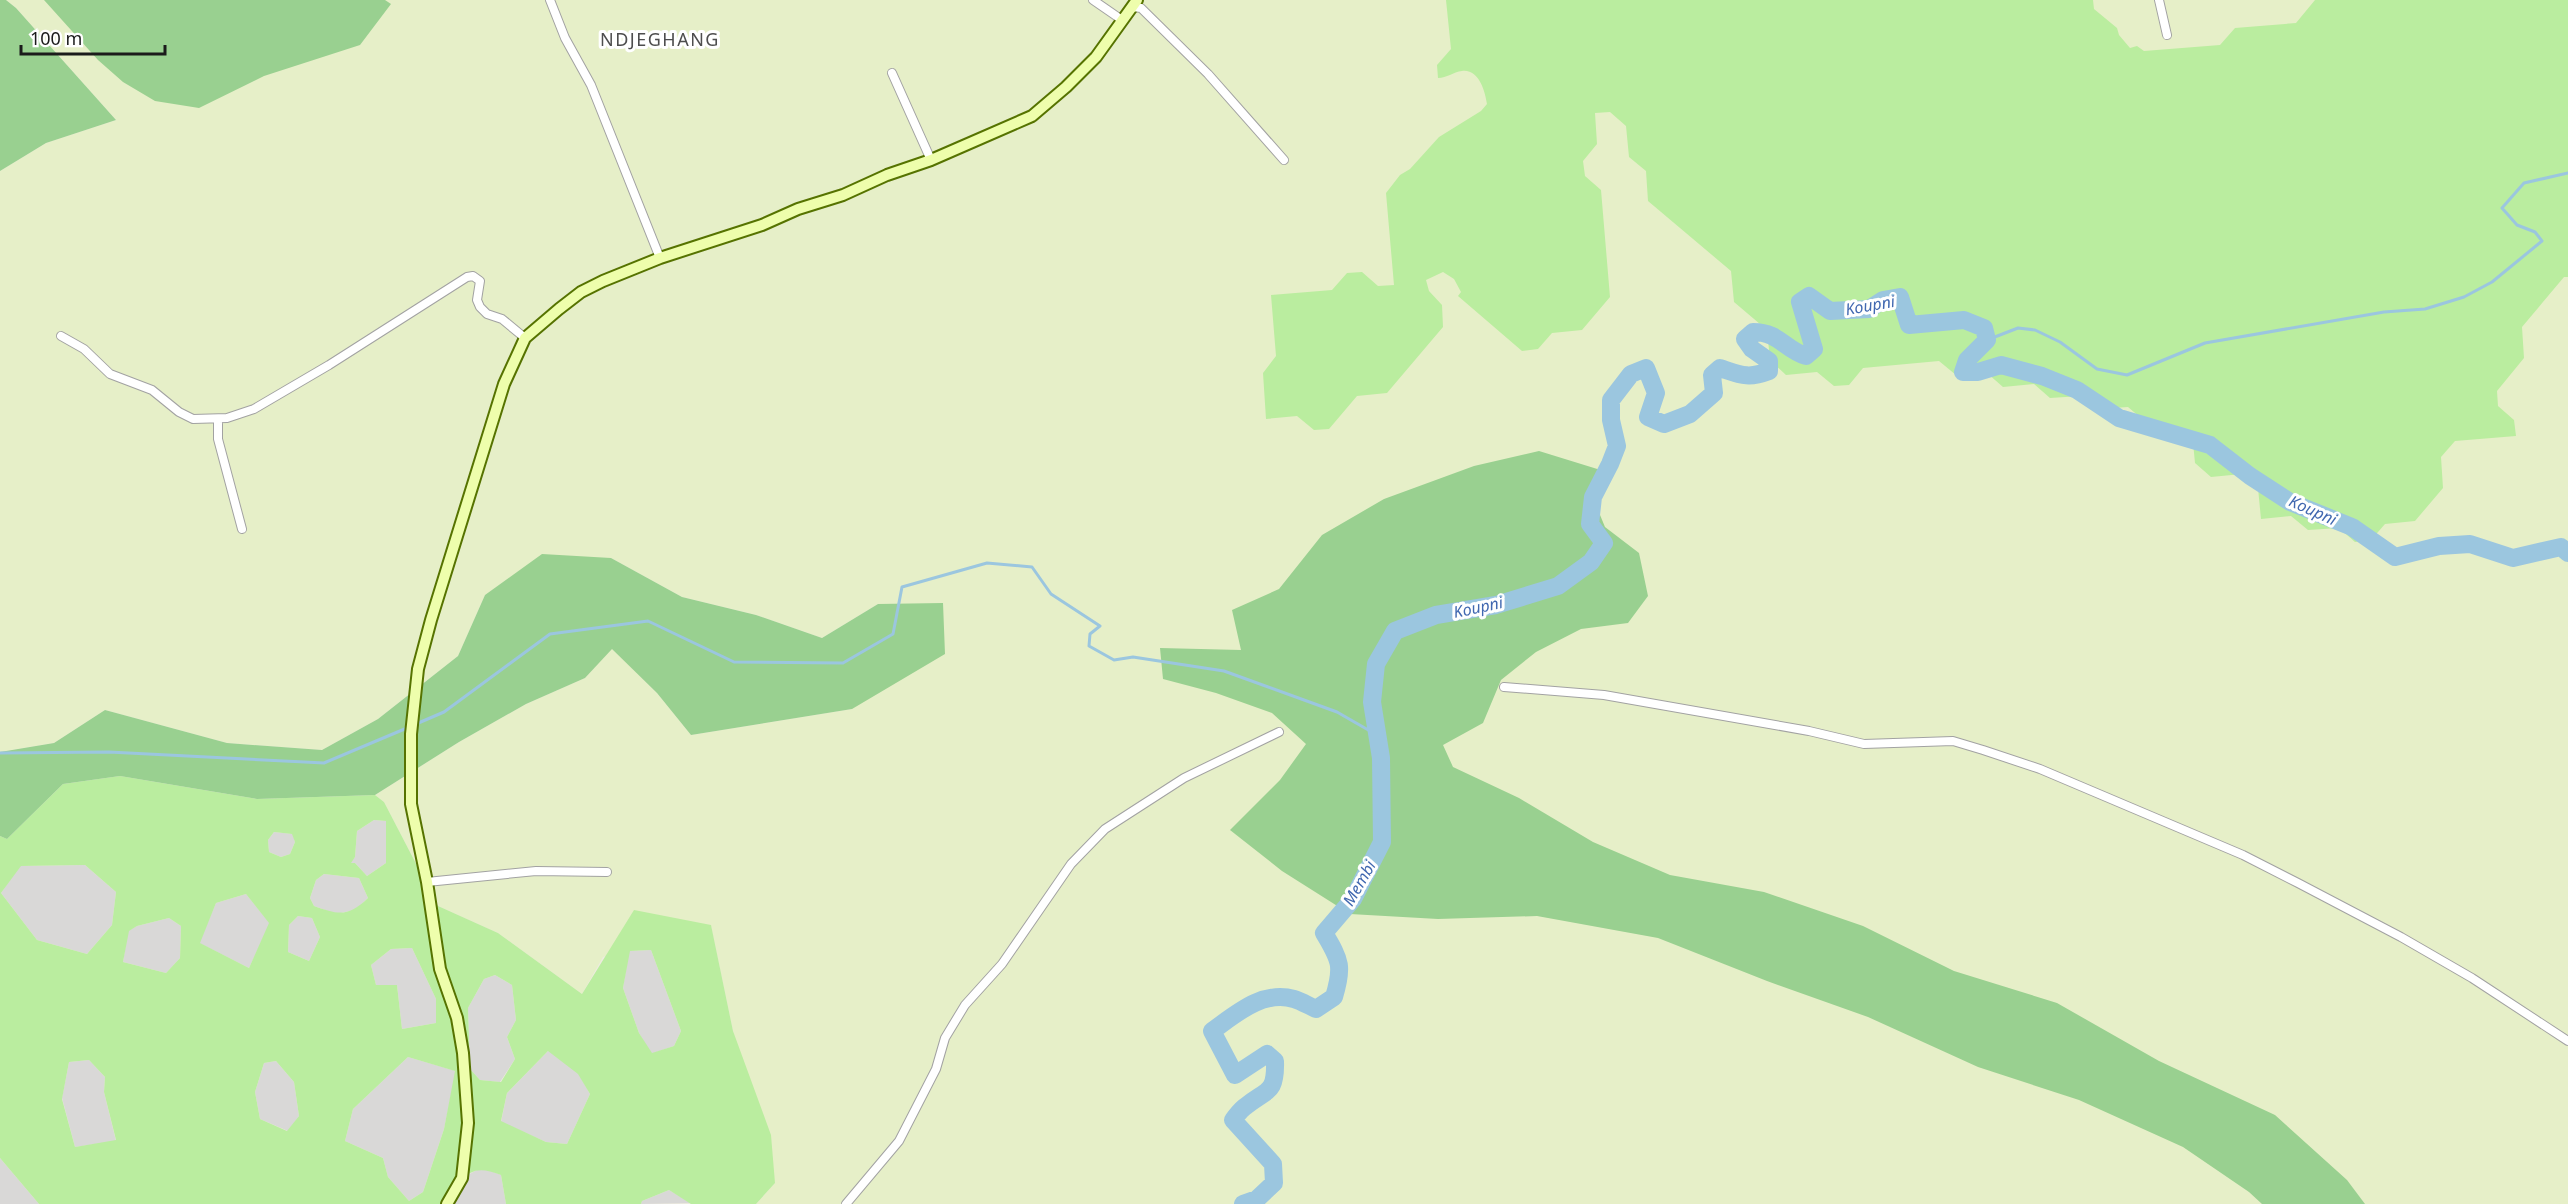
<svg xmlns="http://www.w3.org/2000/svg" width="2568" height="1204" font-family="'Noto Sans',sans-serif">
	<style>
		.residential { fill: #d9d8d7 }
		.farmland { fill: #e6efc8 }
		.grass { fill: #baed9f; fill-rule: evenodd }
		.forest { fill: #99d090 }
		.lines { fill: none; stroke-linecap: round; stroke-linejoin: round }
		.stream { stroke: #9bc6df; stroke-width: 3 }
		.river { stroke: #9bc6df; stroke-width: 18 }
		.street-casing { stroke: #a2a2a2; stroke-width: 10 }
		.secondary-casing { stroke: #567300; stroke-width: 14 }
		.street { stroke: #fff; stroke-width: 8 }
		.secondary { stroke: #eefeac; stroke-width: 10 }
		.labels { text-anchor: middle; stroke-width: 6; stroke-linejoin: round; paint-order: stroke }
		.water-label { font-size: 16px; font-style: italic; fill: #4168b0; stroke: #fff }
		.quarter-label { font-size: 18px; letter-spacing: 1.5px; fill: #4e4e4e; stroke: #fff }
	</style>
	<rect width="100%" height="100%" fill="#edebdf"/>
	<path class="residential" d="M374,820L386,821V863L367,876L355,863H350L355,857L357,831Z
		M274,832L293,834L295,842L290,854L281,857L269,852L268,840Z
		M85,865L116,892L112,925L87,954L37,940L1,893L20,866Z
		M324,874L359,878L368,898L355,910L336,914L314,906L310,898L316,880Z
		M246,894L270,923L249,968L199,943L216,903Z
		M298,916L312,918L320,937L309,961L288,952L289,925Z
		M169,918L181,926L180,958L166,973L123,962L128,931L137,926Z
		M412,948L436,999V1023L402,1029L397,985H376L371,965L391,949Z
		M651,950L681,1031L674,1046L651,1054L639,1033L623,988L629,951Z
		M495,975L512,985L516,1020L507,1037L515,1059L500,1082L480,1080L470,1069L468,1008L484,979Z
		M549,1050L579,1074L590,1094L567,1144L546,1142L501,1122L507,1093Z
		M408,1057L456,1071L444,1129L423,1192L409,1201L388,1177L383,1158L345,1141L353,1109Z
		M89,1060L105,1077L104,1092L116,1141L75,1147L62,1098L69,1062Z
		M276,1061L294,1082L299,1116L288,1131L260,1119L255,1092L264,1063Z
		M0,1158L39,1204H0Z
		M486,1169L501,1175L506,1204H450L462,1178L477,1170Z
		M669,1190L691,1203L641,1204L642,1201Z"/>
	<path class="farmland" d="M6,0H2568V1204H756L775,1183L733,1031L711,926L603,957L582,994L498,933L438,906L384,802L375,795L459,742L526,704L585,678L612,648L657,693L691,735L852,709L878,604L822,638L756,615L682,597L611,558L485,595L458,656L378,719L322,750L227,743L105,710L54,743L0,752V171L46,143L116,120L16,8Z"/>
	<path class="grass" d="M1446,0H2093L2094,9L2117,28L2119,35L2130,48L2137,46L2144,51L2220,45L2235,28L2296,23L2315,0H2568V277H2564L2522,327L2524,358L2497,391L2498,406L2514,420L2516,436L2455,441L2441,457L2443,488L2415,521L2385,524L2371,540L2355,542L2339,528L2308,530L2291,516L2261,519L2258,488L2242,474L2211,477L2195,463L2192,432L2161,435L2128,407L2098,409L2081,396L2050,398L2034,384L2003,387L1987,373L1956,375L1939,361L1863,368L1849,385L1834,386L1817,372L1786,375L1770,360L1767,330L1734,302L1731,271L1648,201L1646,171L1629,157L1626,126L1610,112L1595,113L1597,144L1583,161L1585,176L1601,190L1610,297L1582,330L1552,333L1538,349L1522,351L1458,296L1461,292L1454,279L1443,272L1426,280L1429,291L1442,305L1443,327L1387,393L1357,396L1329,429L1314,430L1297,416L1266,419L1263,373L1276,356L1271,295L1332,290L1347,273L1362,272L1378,286L1394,285L1386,193L1400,175L1410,169L1439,137L1481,111L1487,104C1485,91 1479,69 1462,71C1453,72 1447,78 1438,78L1437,65L1451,49Z
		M120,776L257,799L375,795L384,802L438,906L498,933L582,994L634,910L711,925L733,1031L771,1135L775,1183L756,1204H691L669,1190L642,1201L641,1204H506L501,1175C469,1162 462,1177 450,1204H39L0,1158V836L7,839L63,784ZM374,820L386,821V863L367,876L355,863H351L355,857L357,831ZM274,832L292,834L295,842L290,854L281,857L269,852L268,840ZM85,865L116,892L112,925L87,954L37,940L1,893L21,866ZM324,874L359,878L368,898C348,917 339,915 314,906L310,898L316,880ZM246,894L269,923L249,968L200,943L216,903ZM298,916L312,918L320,937L309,961L288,952L289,925ZM169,918L181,926L180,958L166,973L123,962L129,931L137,926ZM412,948L436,999V1023L402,1029L397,985H376L371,965L391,949ZM651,950L681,1031L674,1046L652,1053L639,1033L623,988L630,951ZM495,975L512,985L516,1020L507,1037L515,1059L501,1082L480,1080L470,1069L468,1008L484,979ZM548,1051L578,1074L590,1094L567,1144L546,1142L501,1121L507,1093ZM408,1057L455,1071L444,1129L423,1192L409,1201L388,1177L383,1158L345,1141L353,1109ZM89,1060L105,1077L104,1092L116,1140L75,1147L62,1099L69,1062ZM276,1061L294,1082L299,1116L287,1131L260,1119L255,1092L264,1063Z"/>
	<path class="forest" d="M0,0H6L16,8L116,120L46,143L0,171Z
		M44,0H385L391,4L360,45L264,76L199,108L155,101L123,82L98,60Z
		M1539,451L1607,472L1591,493L1605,527L1639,553L1648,596L1628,623L1581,629L1536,652L1501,680L1483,723L1443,745L1453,767L1519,798L1593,842L1670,875L1764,892L1863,926L1954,971L2057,1003L2159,1061L2275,1115L2347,1180L2365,1204H2262L2249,1192L2183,1147L2079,1100L1978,1067L1868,1017L1767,981L1658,938L1537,916L1438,919L1350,914L1282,871L1230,830L1280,780L1306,744L1272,713L1216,693L1163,679L1160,648L1241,650L1232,610L1279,589L1322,535L1384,499L1474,466Z
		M542,554L611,558L682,597L756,615L822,638L878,604L943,603L945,654L852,709L691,735L657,693L612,649L585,678L526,704L459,742L375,795L257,799L120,776L63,784L7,839L0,836V752L54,743L105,710L227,743L322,750L378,719L458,656L485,595Z"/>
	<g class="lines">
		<path class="stream" d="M1987,340L2018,328L2035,330L2060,342L2097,369L2127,375L2205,343L2384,312L2425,309L2464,297L2492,282L2542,241L2535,232L2517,225L2502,208L2524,183L2568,173
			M416,724L444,712L550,634L648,621L734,662L843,663L893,634L902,587L987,563L1032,567L1051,594L1100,626L1090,634L1089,646L1114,660L1133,657L1224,671L1337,712L1377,735
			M0,753L109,752L324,763L407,728"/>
		<path class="river" d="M1243,1204L1257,1199L1274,1183L1273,1164L1233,1120C1237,1115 1241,1109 1246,1106C1267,1089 1276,1094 1275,1061L1267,1054L1235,1075L1212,1031C1236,1014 1262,990 1294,999C1301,1001 1309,1006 1316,1009L1334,997C1343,967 1341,961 1324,933L1353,899L1382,842L1381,758L1372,702L1376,664L1395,631L1436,615L1496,605L1558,586L1591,562L1604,543L1590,524L1593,497L1610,464L1617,446L1611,420V400L1631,374L1646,368L1656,393L1648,417L1664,424L1690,414L1714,393L1712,375L1720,368C1741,375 1748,379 1769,371V361L1752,349L1745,339L1753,332C1779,332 1784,349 1806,356L1814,349L1800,302L1809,296L1830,311L1869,309L1883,300L1900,297L1909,325L1964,320L1984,328L1987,340L1967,360L1963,372H1978L2001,365L2042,376L2077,390L2119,418L2210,445L2250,476L2290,502L2352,527L2395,557L2439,546L2470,544L2513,558L2561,547L2568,553"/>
		<defs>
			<path id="street" d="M550,0L565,38L591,85L660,258
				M1093,0L1122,20
				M2159,0L2167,35
				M1132,7L1141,8L1208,74L1284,160
				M892,73L931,160
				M61,336L84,349L110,374L152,390L179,412L193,419L227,418L254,409L329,365L467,277L473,276L480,281L477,300L480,307L487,314L502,319L525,338
				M218,419V439L242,529
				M1504,687L1604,695L1809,731L1864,744L1953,741L1983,750L2040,769L2243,855L2298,883L2401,937L2472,978L2568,1041
				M427,882L536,871L607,872
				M846,1204L899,1141L936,1069L945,1038L965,1005L1002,964L1071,864L1105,829L1184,778L1279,732"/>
			<path id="secondary" d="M447,1204L462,1178L468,1123L463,1053L457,1018L440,969L427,882L411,804V734L418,669L431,620L504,384L525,338L559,309L581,292L603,281L660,258L762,225L798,209L843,195L887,175L931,160L1032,116L1066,87L1096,57L1137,0"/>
		</defs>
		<use href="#street" class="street-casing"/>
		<use href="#secondary" class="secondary-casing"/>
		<use href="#street" class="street"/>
		<use href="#secondary" class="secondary"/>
	</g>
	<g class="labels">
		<g class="water-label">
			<text transform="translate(1870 305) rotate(-10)" y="6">Koupni</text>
			<text transform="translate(2313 510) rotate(24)" y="6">Koupni</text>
			<text transform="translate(1478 607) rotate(-12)" y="6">Koupni</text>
			<text transform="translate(1359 883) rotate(-60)" y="6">Membi</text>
		</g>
		<g class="quarter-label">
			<text x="660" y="46">NDJEGHANG</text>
		</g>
	</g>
	<path d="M21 45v9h144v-9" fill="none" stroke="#1b1b1b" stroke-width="3"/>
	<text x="30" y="45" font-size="18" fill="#1b1b1b" stroke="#ffffff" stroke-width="4.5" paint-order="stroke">100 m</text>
</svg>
